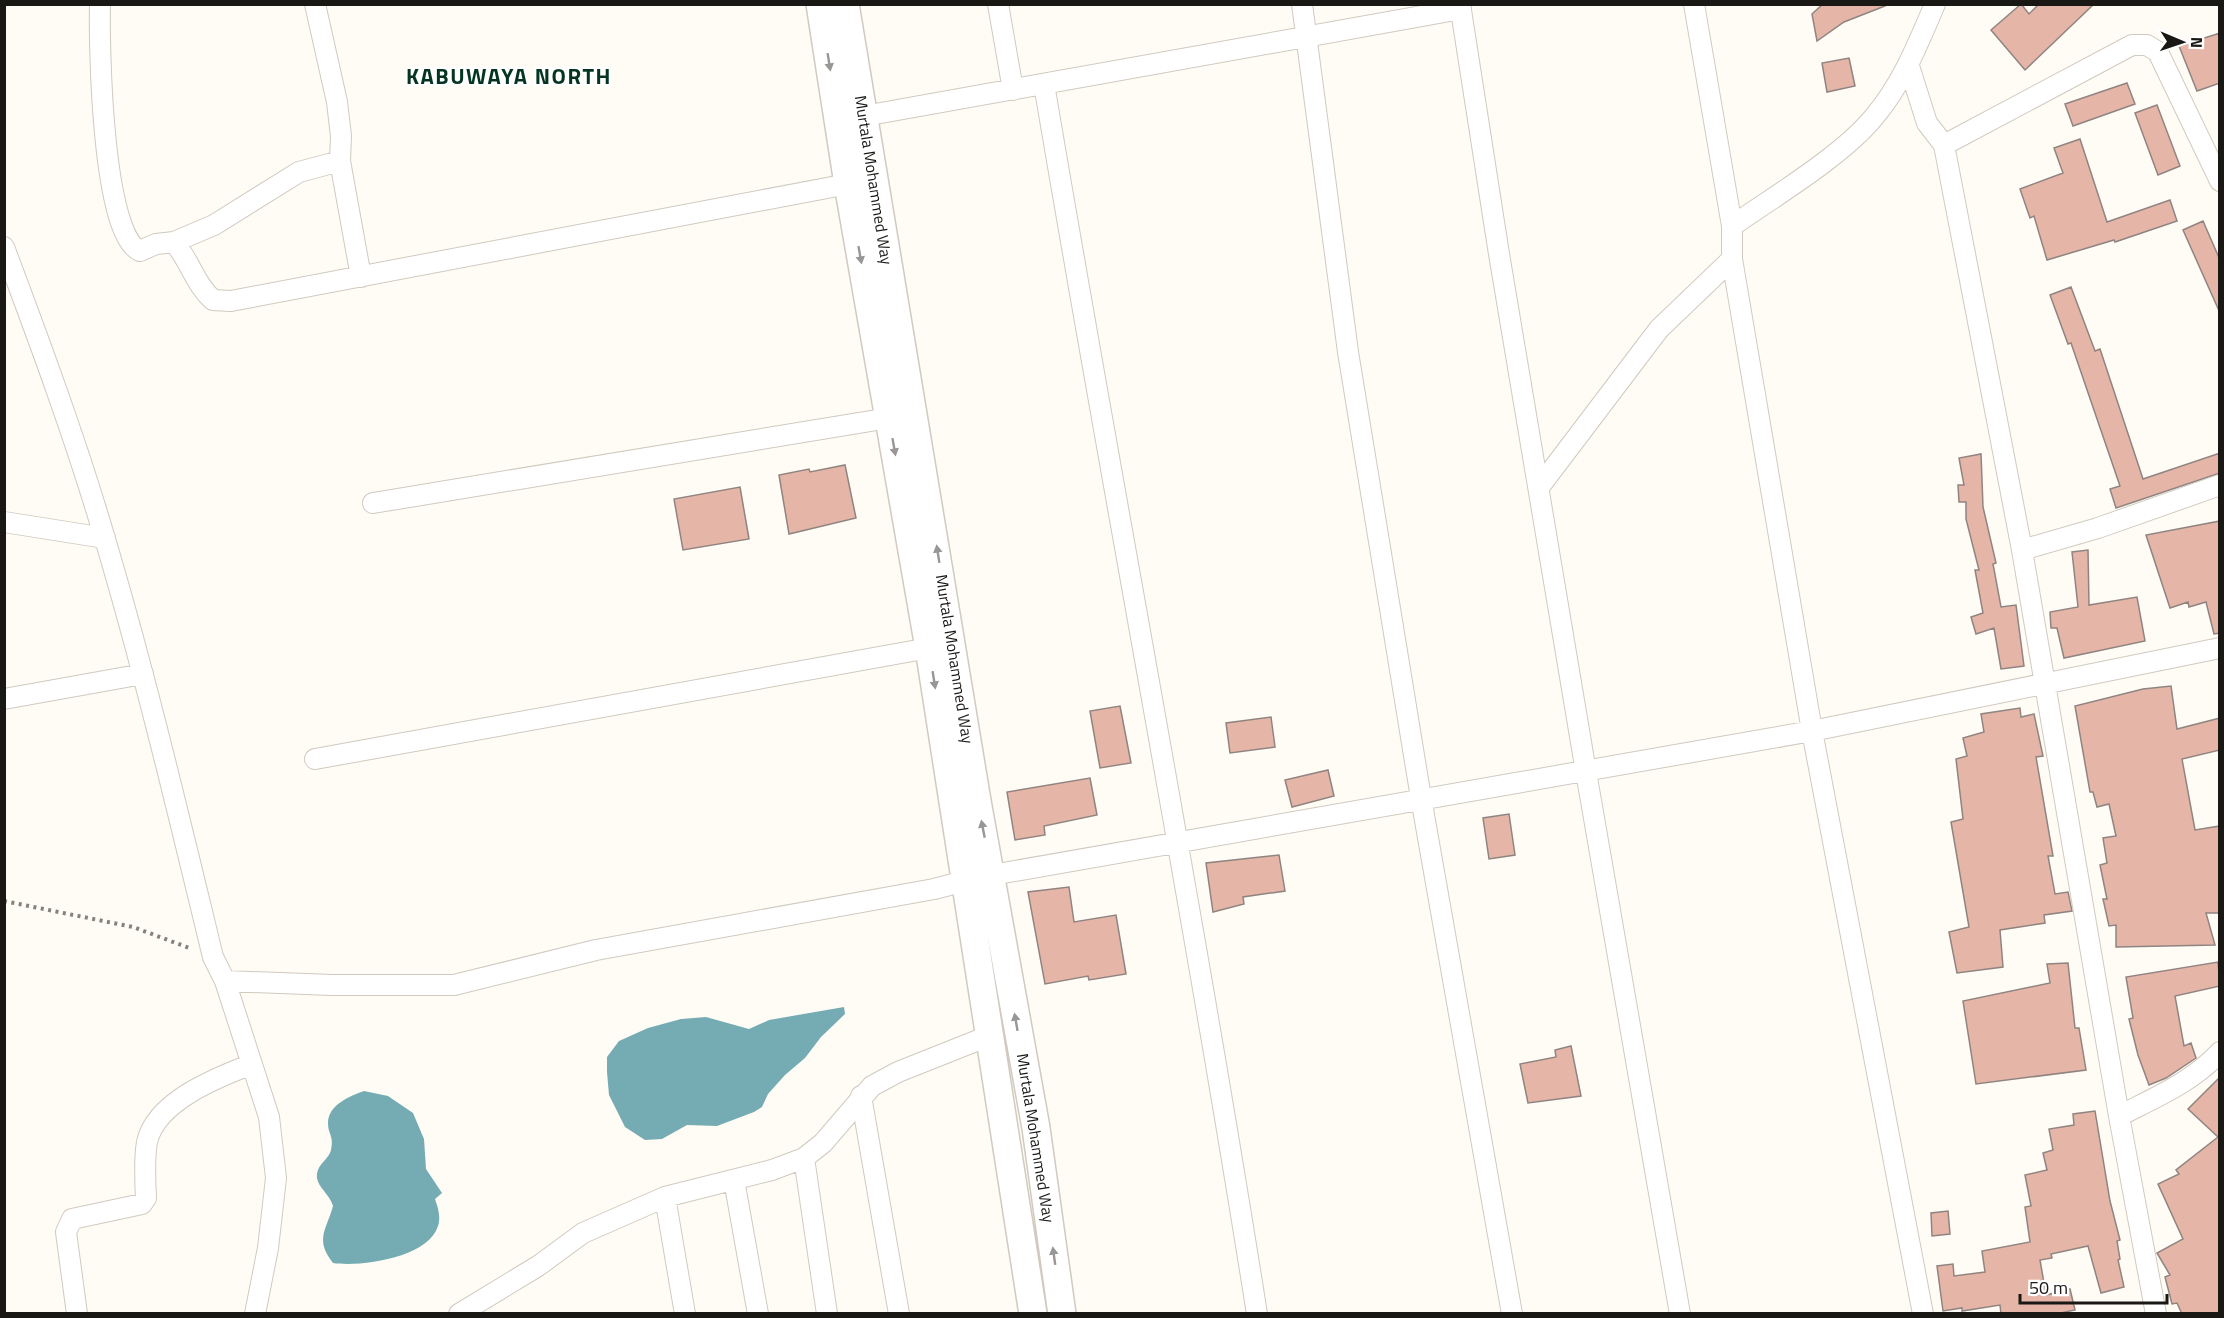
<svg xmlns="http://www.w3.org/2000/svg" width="2224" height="1318" font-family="'Titillium Web',sans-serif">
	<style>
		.water { fill: #75acb3 }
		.building { fill: #e5b6a8; stroke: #908481; stroke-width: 1.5 }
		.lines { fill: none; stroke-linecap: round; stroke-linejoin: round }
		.street-casing { stroke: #d0cac0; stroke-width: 22 }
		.secondary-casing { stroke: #d0cac0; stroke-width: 30 }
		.path { stroke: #85827d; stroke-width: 4; stroke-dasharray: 3 4.5; stroke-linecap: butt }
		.street { stroke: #fff; stroke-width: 20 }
		.secondary { stroke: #fff; stroke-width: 27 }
		.oneway { fill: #989796 }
		.labels { text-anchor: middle; stroke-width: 5; stroke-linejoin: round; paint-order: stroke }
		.street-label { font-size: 16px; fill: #1a1815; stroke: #fff }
		.district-label { font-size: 22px; font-weight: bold; letter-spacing: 1.5px; fill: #053522; stroke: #fff }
	</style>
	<rect width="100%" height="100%" fill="#fffbf5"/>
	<path class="water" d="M844,1007L845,1014L821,1037L805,1058L785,1075L768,1094L762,1107L754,1112L717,1126L687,1125L662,1139L645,1140L625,1127L609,1095L607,1072V1057L619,1041L648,1028L681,1019L706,1017L749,1029L769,1020Z
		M364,1091L388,1096L413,1113L424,1139L426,1169L442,1193L435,1199C438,1208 441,1216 438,1226C428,1258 361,1267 333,1263C314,1239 327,1229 333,1206C330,1195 318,1187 317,1178C316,1164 328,1161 331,1150C334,1135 328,1135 328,1123C328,1105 350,1096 364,1091Z"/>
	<path class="building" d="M1823,4H1885V6L1844,22L1817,41L1812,14Z
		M2021,4L2029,14L2039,4H2094L2025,70L1991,30Z
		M2220,33V83L2197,91L2179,46Z
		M1849,58L1855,86L1827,92L1822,63Z
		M2127,83L2135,104L2073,126L2065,104Z
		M2157,105L2180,166L2158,175L2135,113Z
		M2080,139L2107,222L2170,200L2177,221L2115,242L2114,240L2047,260L2034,216L2030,218L2020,189L2063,173L2054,148Z
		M2203,221L2220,260V313L2183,230Z
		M2071,287L2095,351L2100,349L2143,479L2220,453V473L2116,508L2110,489L2120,486L2071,343L2068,344L2050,295Z
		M1981,454L1983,507L1996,563L1993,564L2001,607L2016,605L2024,666L2001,669L1994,628L1976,634L1971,617L1983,613L1975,570H1979L1966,519V502H1959L1958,485H1964L1959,458Z
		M845,465L856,518L789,534L779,475L809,469L810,472Z
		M740,487L749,539L683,550L674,499Z
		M2220,521V633L2214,634L2206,602L2189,607L2188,602L2170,608L2146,535Z
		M2088,550L2089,605L2137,597L2145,641L2064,658L2057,628H2051L2050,612L2078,607L2072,552Z
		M2171,686L2177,729L2220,718V750L2182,759L2195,830L2220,826V913H2206L2215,945L2116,947V925L2109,926L2103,899H2107L2100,865L2107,863L2103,838L2116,836L2109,804L2097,807L2093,792H2090L2075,706L2143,689Z
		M1120,706L1131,763L1100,768L1090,711Z
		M2020,708L2021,717L2034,714L2043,756L2036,757L2053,856H2048L2055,894L2068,892L2072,911L2044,915L2045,923L2000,930L2003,967L1957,973L1949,932L1969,927L1951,822L1963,819L1956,759L1967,756L1963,738L1984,732L1981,714Z
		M1271,717L1275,747L1230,753L1226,723Z
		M1328,770L1334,796L1292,807L1285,780Z
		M1090,778L1097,815L1044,826L1045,835L1015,840L1007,792Z
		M1509,814L1515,855L1489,859L1483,818Z
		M1279,855L1285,891L1243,897L1244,904L1213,912L1206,863Z
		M1069,887L1074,922L1116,915L1126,974L1089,980L1088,976L1045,984L1028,892Z
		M2218,962L2220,986L2175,996L2184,1046L2191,1043L2196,1058L2166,1078L2149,1085L2138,1055L2129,1019L2133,1018L2126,977Z
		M2068,963L2075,1028H2079L2086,1070L1976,1084L1963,1001L2050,983L2047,964Z
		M1571,1046L1581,1096L1528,1103L1520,1064L1556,1057L1555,1050Z
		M2220,1077V1314H2182L2177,1303L2172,1304L2165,1277L2170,1275L2157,1253L2183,1239L2158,1184L2179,1174L2176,1170L2218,1137L2188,1109Z
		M2095,1111L2110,1201L2120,1240L2117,1241L2120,1259L2118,1260L2124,1287L2101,1293L2088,1246L2051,1254L2052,1258L2040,1260L2046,1295L2070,1289L2075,1310L2056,1314H2001L2000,1305L1962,1311V1308L1943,1311L1937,1266L1953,1264L1954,1276L1985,1272L1982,1251L2030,1242L2025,1207L2031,1206L2025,1175L2047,1170L2043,1153L2053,1150L2049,1129L2074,1125L2073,1114Z
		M1948,1211L1950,1234L1932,1236L1931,1213Z"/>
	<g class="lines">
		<defs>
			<path id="street" d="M100,4C99,46 102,235 140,251L156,244L174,242C190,261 195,284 213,300L231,301L848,184
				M315,4L337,102L341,136L340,161L361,277
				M998,4L1013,90
				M1302,4L1348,352L1421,798L1512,1314
				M1460,4L1499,254L1586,772L1680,1314
				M1694,4L1732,226V259L1812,731L1923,1314
				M1909,66L1927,123L1944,145L2022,550L2119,1116L2156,1314
				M1044,84C1113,494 1192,903 1257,1314
				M864,116L1461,9
				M1944,145L2132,45H2147L2158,52L2220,181
				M1732,226C1775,196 1842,156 1874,117C1902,84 1918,44 1935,4
				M174,242L214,225L299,172L340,161
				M4,247C40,343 76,440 105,539C146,677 179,817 213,957L225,981L269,1117L276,1178L268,1248L255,1314
				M1540,486L1659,329L1732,259
				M373,503L889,418
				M4,522L105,538
				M2022,550L2098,528L2220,485
				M4,699L143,674
				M315,759L929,648
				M992,875L1812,731L2220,648
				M225,981L332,985H454L596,950L934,889L965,881
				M861,1096L899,1314
				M2119,1116C2156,1097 2191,1083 2220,1052
				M804,1158L827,1314
				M734,1180L758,1314
				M665,1197L685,1314
				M77,1314L66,1232L72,1219L142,1204L146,1198C145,1180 144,1160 147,1142C156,1101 218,1077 252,1064
				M459,1314L538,1266L583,1233L665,1197L772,1170L804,1158L823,1143L872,1086L898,1072L991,1035"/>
			<path id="secondary" d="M820,4L848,184L929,648L1033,1314
				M845,4L977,801L1036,1128L1062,1314"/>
		</defs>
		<use href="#street" class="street-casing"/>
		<use href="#secondary" class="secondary-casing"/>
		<path class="path" d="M4,901L133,927L192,949"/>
		<use href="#street" class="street"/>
		<use href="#secondary" class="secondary"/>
	</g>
	<defs><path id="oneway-solid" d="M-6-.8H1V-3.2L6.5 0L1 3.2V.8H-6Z" transform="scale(1.5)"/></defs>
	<g class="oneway">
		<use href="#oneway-solid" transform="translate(829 62) rotate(81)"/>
		<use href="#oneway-solid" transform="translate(860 255) rotate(80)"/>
		<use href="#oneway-solid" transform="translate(894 447) rotate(80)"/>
		<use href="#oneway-solid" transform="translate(938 554) rotate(-99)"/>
		<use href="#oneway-solid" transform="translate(934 680) rotate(81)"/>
		<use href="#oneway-solid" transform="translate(983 829) rotate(-101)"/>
		<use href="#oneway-solid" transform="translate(1016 1022) rotate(-100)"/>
		<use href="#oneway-solid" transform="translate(1054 1256) rotate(-98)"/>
	</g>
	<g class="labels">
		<g class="street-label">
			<text transform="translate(874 180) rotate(81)" y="6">Murtala Mohammed Way</text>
			<text transform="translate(955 659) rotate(81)" y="6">Murtala Mohammed Way</text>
			<text transform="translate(1036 1138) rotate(81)" y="6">Murtala Mohammed Way</text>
		</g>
		<g class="district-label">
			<text x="509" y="84">KABUWAYA NORTH</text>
		</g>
	</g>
	<rect width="2224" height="1318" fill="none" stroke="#1a1815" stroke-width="12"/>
	<g transform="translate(2182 42) rotate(92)" stroke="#ffffff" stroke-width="4.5" paint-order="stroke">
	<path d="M0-4.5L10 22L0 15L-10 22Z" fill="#1a1815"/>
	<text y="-9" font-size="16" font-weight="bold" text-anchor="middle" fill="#1a1815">N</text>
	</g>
	<path d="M2020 1294v9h147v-9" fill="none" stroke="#1a1815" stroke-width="3"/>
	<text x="2029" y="1294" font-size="18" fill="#1a1815" stroke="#ffffff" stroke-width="4.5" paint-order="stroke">50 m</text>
</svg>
